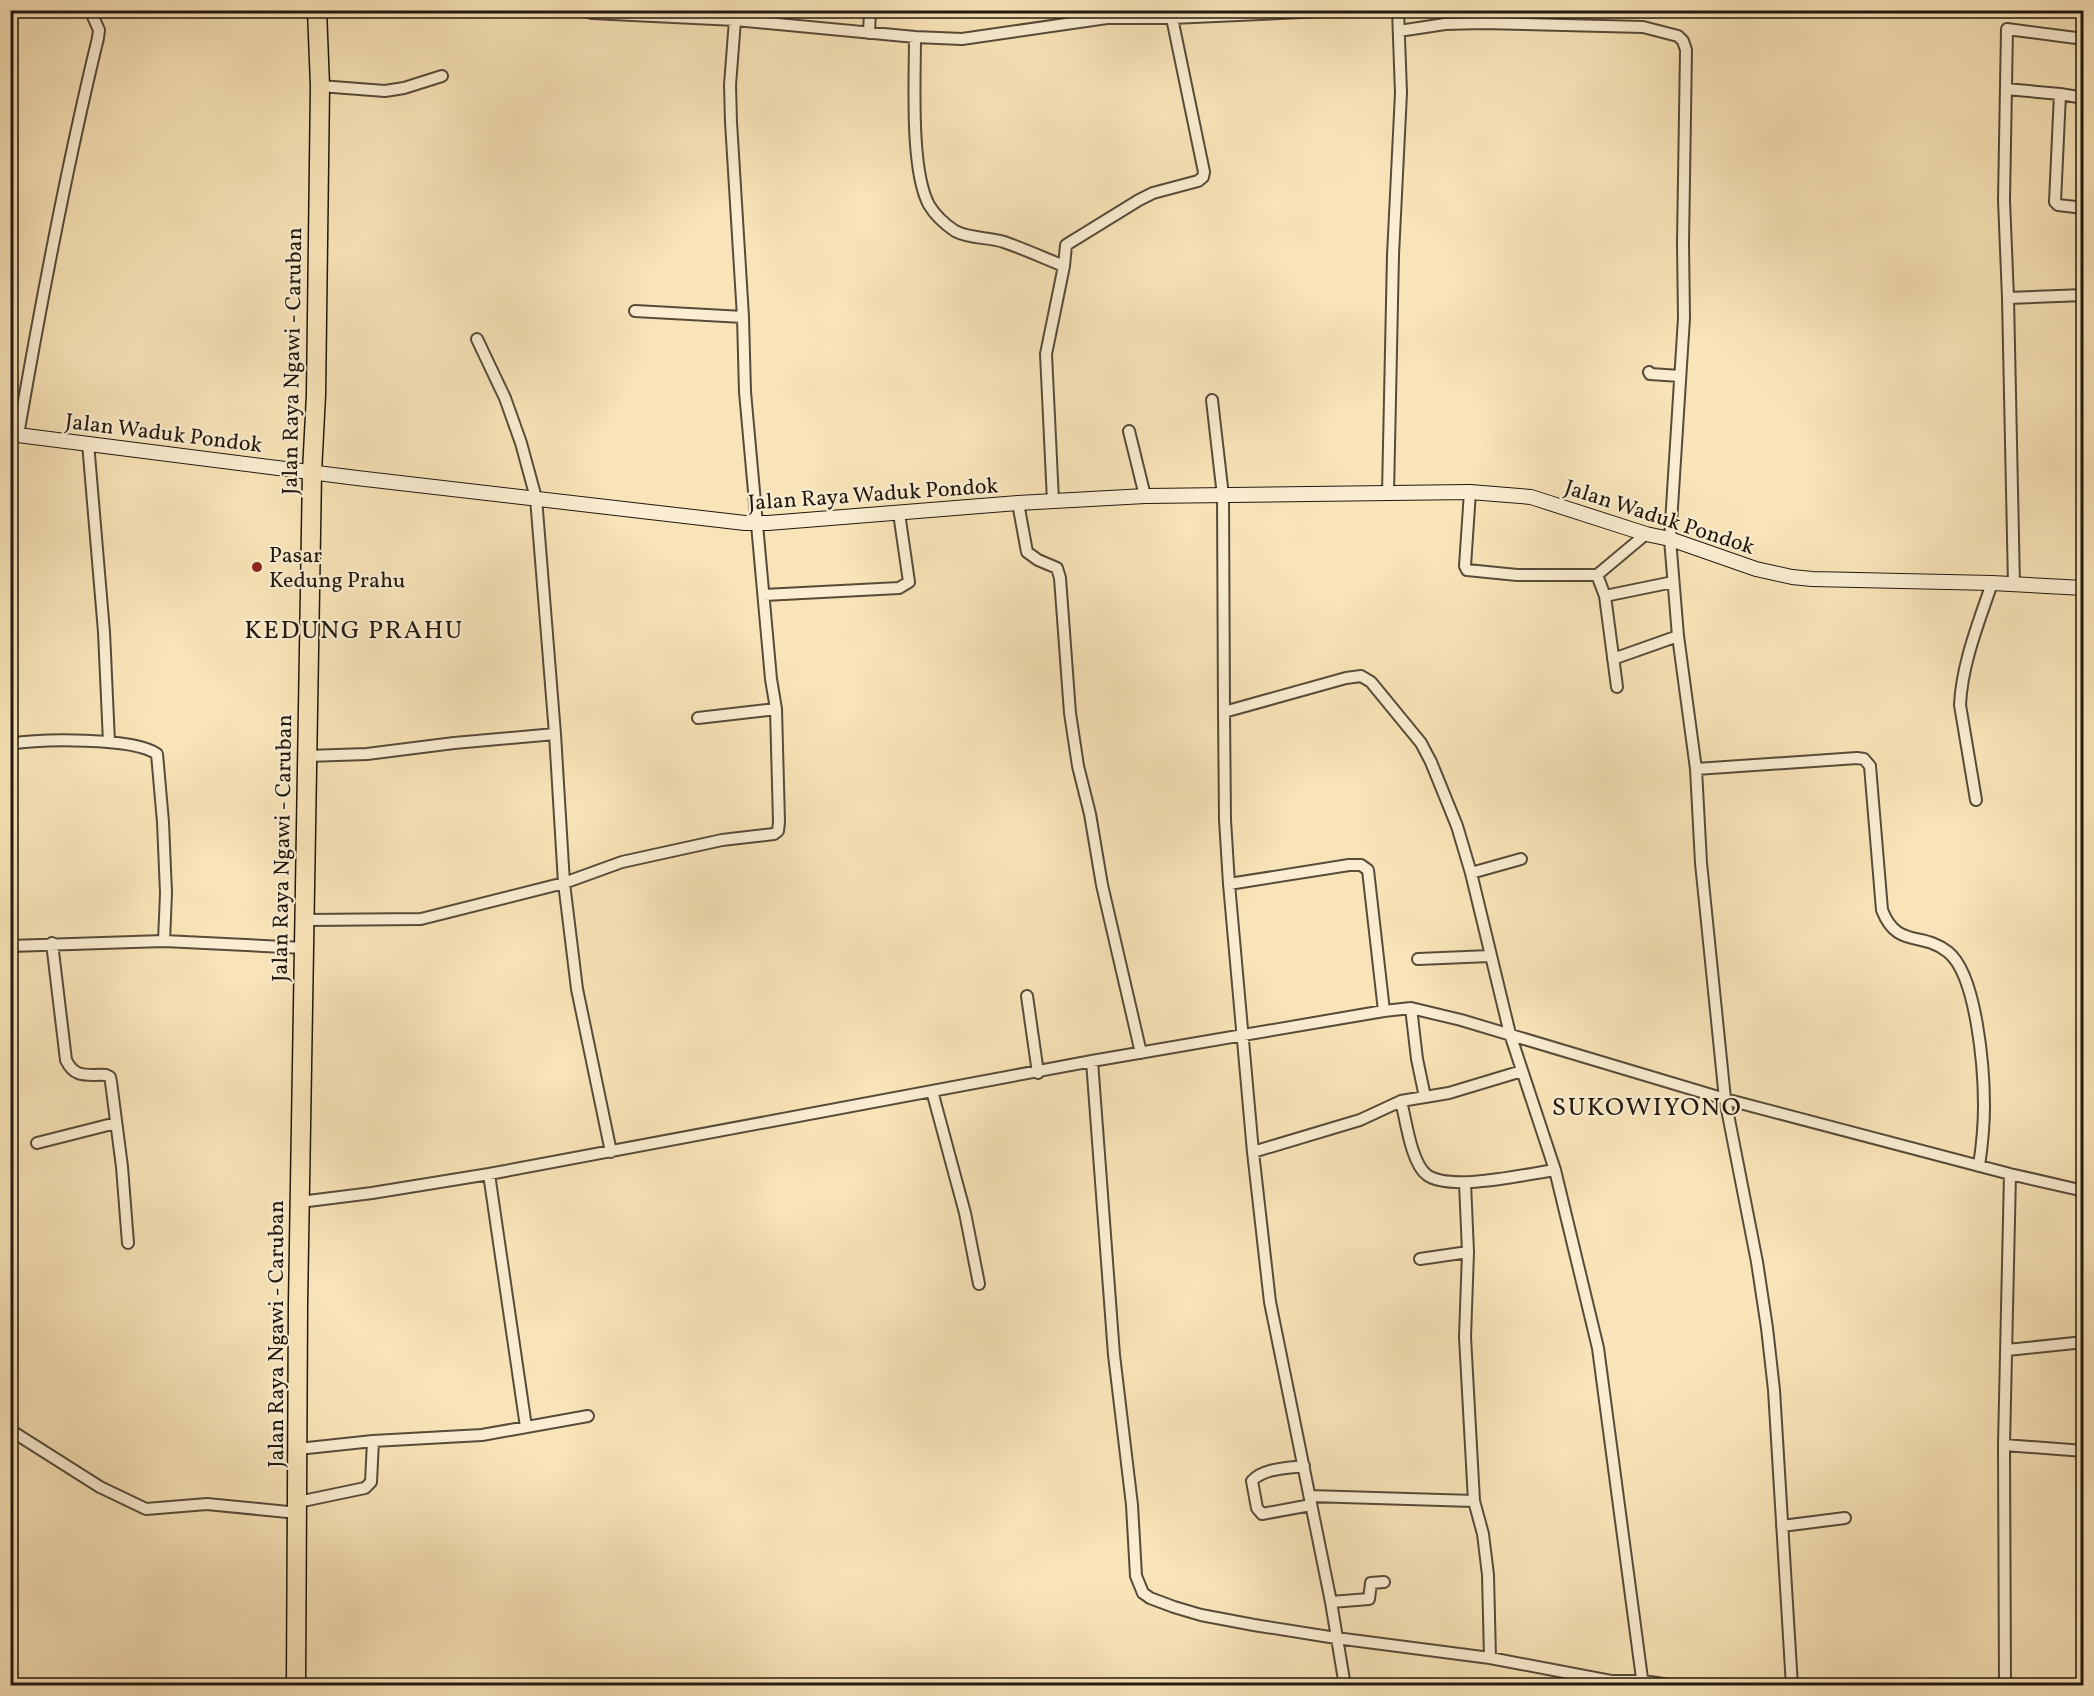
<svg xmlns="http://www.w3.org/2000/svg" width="2094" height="1696" font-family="Vollkorn,serif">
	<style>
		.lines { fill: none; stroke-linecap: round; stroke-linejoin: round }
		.street-casing { stroke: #574b39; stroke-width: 14 }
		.secondary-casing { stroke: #21180f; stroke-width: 16 }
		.highway-casing { stroke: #21180f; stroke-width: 21 }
		.street { stroke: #faedd1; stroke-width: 10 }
		.secondary { stroke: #faedd1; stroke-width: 14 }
		.highway { stroke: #f8e4b8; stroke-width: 18 }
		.poi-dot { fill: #8f2418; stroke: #faedd1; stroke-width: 2 }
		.labels { text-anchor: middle; stroke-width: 4.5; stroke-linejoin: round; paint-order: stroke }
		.street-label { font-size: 22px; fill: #21180f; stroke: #faedd1 }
		.poi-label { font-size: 22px; fill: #21180f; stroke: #faedd1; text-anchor: start }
		.quarter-label { font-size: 26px; letter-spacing: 1.5px; fill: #21180f; stroke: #faedd1 }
	</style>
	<rect width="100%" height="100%" fill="#f8e4b8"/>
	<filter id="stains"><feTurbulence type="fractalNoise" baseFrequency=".00333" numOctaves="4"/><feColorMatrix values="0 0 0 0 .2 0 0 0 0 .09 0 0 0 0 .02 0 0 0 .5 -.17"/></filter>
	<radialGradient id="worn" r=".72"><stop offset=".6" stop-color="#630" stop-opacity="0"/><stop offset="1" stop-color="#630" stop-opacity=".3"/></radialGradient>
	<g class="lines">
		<defs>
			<path id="street" d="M583,10L592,13L735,20L915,37L962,39L1107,18H1172L1345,10
				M1399,31L1445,24L1481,23L1643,27L1678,36L1683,41L1686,50L1683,243L1684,318L1670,539L1678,636L1696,769L1701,863L1725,1099L1757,1262L1767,1328L1774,1390L1792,1686
				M869,33L870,10
				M915,37C915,79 910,170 929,205C935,215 946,225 955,231C970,239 989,237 1004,242C1024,249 1044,258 1064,266L1066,245L1139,200L1153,193L1198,181L1203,177L1204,172L1172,18
				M320,86L385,91L404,88L442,76
				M2006,89L2060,94L2084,98
				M2060,94L2055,202L2058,205L2084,208
				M2008,298L2084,295
				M635,311L743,317
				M477,339L505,398L521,443L536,498L555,734L564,883L577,989L611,1152
				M1649,372L1650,374L1680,376
				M1212,400L1223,496L1224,712L1225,820L1229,884L1253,1152L1270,1302L1331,1602L1345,1686
				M1129,431L1145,496
				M18,435C41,302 66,169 98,38L99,30L90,10
				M88,443L104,632L109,742
				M1470,492L1465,566L1467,570L1517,575H1597
				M1388,493L1393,255L1401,93L1398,10
				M1053,501L1046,354L1064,266
				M1018,503L1027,552L1038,560L1057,568L1060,578L1070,713L1078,766L1090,814L1102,885L1141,1053
				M2014,585L2008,298L2004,200L2007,29L2084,39
				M764,595L899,588L909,582L899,513
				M1605,596L1673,582
				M1613,659L1678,636
				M1617,687L1605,596L1597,575L1646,534
				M1224,712L1346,678L1361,676L1371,682L1421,743L1431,762L1457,826L1471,873L1510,1034L1555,1170L1598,1348L1643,1686
				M698,718L776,709
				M10,744C40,739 133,737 157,754L163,822L166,893L164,941
				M307,756L367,754L454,743L555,734
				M1696,769L1857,758L1864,759L1870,766L1882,910C1897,949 1922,931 1948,952C1977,975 1984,1070 1984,1106C1984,1126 1982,1146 1979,1166
				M1976,800L1960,705C1962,663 1979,622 1992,583
				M1471,873L1521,859
				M1229,884L1349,865H1361L1368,870L1384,1011
				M306,920L421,919L564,883L622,862L722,840L774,834L778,831L779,822L776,709L771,679L745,392L743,317L731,122L730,85L735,20
				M52,943L66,1060C75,1079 87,1074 106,1075L110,1077L111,1082L122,1167L128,1243
				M10,946L164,941L304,948
				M1418,959L1490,956
				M1027,996L1038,1073
				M1411,1008L1417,1059L1425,1097
				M1092,1061L1114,1355L1132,1505L1136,1576L1143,1593L1150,1598L1174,1607L1201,1615L1254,1625L1336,1638L1490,1658L1611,1681H1643L1677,1686
				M932,1091L965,1213L979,1284
				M1401,1101C1406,1120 1411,1163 1427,1175C1451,1192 1526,1174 1555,1170
				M37,1143L116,1123
				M1253,1152L1360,1120L1401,1101L1449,1093L1522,1071
				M489,1174L526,1427
				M1465,1183L1468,1252L1465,1337L1474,1501L1483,1534L1488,1575L1490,1658
				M300,1202L372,1193L489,1174L1092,1061L1384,1011L1411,1008L1461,1020L1725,1099L2010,1174L2084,1191
				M1420,1259L1468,1252
				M2007,1350L2084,1342
				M10,1430L100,1487L146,1509L207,1504L298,1513
				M2004,1445L2084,1451
				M298,1449L373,1441L482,1435L588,1416
				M1304,1466C1289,1468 1263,1468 1252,1481L1257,1508L1262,1514L1311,1505
				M1310,1496L1474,1501
				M298,1502L365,1488L371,1482L373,1441
				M1782,1526L1845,1518
				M1331,1602L1369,1599L1371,1583L1384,1582
				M2005,1686L2004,1445L2010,1174"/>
			<path id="secondary" d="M10,434L357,478L745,523H768L1018,503L1145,496L1470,492L1531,497L1646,534L1670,539L1756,569L1792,577L1812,579L1992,583L2084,588"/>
			<path id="highway" d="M296,1686L298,1304L312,472L316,395L320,86L317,10"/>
		</defs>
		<use href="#street" class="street-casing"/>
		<use href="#secondary" class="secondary-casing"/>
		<use href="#highway" class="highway-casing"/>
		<use href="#street" class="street"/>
		<use href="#secondary" class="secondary"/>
		<use href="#highway" class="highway"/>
	</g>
	<circle class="poi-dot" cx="257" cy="567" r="6"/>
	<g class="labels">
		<g class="street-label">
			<text transform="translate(291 361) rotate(-89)" y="8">Jalan Raya Ngawi - Caruban</text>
			<text transform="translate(164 432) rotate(7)" y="8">Jalan Waduk Pondok</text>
			<text transform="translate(873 493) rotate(-4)" y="8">Jalan Raya Waduk Pondok</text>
			<text transform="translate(1660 516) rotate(18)" y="8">Jalan Waduk Pondok</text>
			<text transform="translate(281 848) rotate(-89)" y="8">Jalan Raya Ngawi - Caruban</text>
			<text transform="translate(275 1334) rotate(-90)" y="8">Jalan Raya Ngawi - Caruban</text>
		</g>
		<g class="poi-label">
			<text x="269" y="562">Pasar<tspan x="269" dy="25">Kedung Prahu</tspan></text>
		</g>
		<g class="quarter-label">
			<text x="354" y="638">KEDUNG PRAHU</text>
			<text x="1647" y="1115">SUKOWIYONO</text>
		</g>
	</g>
	<rect width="2094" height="1696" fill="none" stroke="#f8e4b8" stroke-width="36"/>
	<rect x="12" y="12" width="2070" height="1672" fill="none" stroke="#21180f" stroke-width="3"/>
	<rect x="18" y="18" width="2058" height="1660" fill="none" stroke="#21180f" stroke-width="1.5"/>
	<rect width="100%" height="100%" filter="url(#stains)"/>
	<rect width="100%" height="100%" fill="url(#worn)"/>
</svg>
